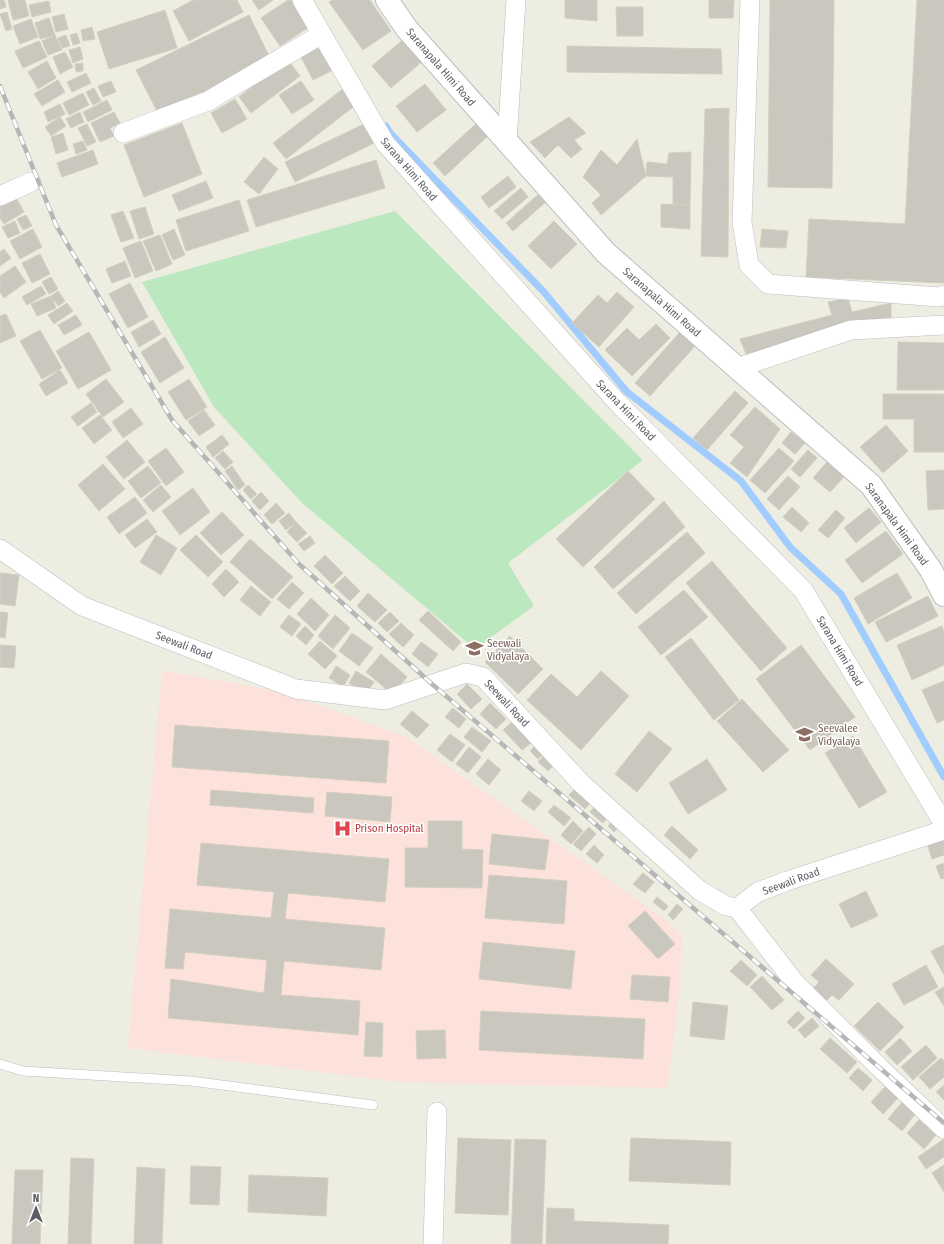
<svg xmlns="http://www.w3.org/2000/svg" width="944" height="1244" font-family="'Fira Sans Condensed',sans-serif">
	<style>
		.medical { fill: #fde2dc }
		.green { fill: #bce8c0 }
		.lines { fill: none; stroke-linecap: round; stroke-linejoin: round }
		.stream { stroke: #a1ccff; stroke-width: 7 }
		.building { fill: #c9c7be; stroke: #d3cfbf }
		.service-casing { stroke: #bcbec4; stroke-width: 10 }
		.minor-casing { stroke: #bcbec4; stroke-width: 20 }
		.tertiary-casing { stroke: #bcbec4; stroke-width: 24 }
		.service { stroke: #fff; stroke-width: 9 }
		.minor { stroke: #fff; stroke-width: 19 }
		.tertiary { stroke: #fff; stroke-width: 22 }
		.rail-casing { stroke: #b5b6b7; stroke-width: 4.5 }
		.rail { stroke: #fff; stroke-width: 3; stroke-dasharray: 9; stroke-linecap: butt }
		.labels { text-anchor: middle; stroke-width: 3; stroke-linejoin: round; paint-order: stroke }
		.street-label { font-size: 11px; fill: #5a5d64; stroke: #fff }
		.education-label { font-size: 11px; fill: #785e54; stroke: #fff; text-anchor: start }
		.health-label { font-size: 11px; fill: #be3a42; stroke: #fff; text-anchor: start }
	</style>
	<rect width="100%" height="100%" fill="#eeede1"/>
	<path class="medical" d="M162,671L275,690L405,736L666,920L682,937L679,997L667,1088L399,1082L128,1048Z"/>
	<path class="green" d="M395,211L643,460L508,563L534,606L475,649L302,503L214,407L142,282Z"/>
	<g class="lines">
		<path class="stream" d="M386,126L391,134L543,291L627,392L741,481L790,547L841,594L944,777"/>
	</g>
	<path class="building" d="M0,0H4L6,7L0,9Z
		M8,0H25L29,16L13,20Z
		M193,0H237L243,12L189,41L173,11Z
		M252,0H273L259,10Z
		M288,0H295L312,25L280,46L261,18Z
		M332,0H370L391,31L363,50L329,2Z
		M565,0H597V21L565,18Z
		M709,0H734L733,18H709Z
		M770,0H834L832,188L768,187Z
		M917,0H944V283L806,277L809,219L905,224Z
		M49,1L51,12L32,17L29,5Z
		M616,7H643V36H617Z
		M165,10L177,48L109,69L97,32Z
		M7,12L12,29L6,31L0,14Z
		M64,14L68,29L56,32L52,17Z
		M249,15L271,60L159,115L136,70Z
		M49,18L55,35L40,39L35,23Z
		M31,19L38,37L20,44L13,26Z
		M92,27L95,39L83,41L81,30Z
		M77,33L80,43L73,45L70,35Z
		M55,35L62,50L48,55L42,41Z
		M66,35L70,46L62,48L58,38Z
		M405,38L424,60L391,88L372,66Z
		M39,41L47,57L23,68L15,51Z
		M325,43L337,68L313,80L300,55Z
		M567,46L721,49L722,74L567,72Z
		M80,47L83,59L73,63L69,50Z
		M65,52L73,67L60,74L53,57Z
		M288,60L300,76L251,113L239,97Z
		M47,61L56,78L38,89L28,72Z
		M83,63V71L76,72L75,64Z
		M86,73L91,83L72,92L67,82Z
		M58,80L65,92L42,106L34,94Z
		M111,81L116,92L103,97L98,86Z
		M301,81L314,100L292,114L279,95Z
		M425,84L446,110L417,132L396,106Z
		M94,88L101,101L93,105L86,92Z
		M344,88L357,104L286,159L273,143Z
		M83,93L89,105L69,115L63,103Z
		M235,99L247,119L222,133L211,113Z
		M107,100L112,110L88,122L83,112Z
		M60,104L65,114L48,122L44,112Z
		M729,108L728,257L701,256L705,109Z
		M80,112L84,122L71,128L66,119Z
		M114,112L120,123L110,128L114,136L100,142L91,123Z
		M60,117L66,126L51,136L45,127Z
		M569,117L586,133L574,140L582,149L571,158L558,145L545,158L530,142Z
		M479,121L491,133L445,176L433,163Z
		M182,123L202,174L144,197L124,145Z
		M87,124L96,142L87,146L78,128Z
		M364,124L374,143L295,182L285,162Z
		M63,133L68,150L56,154L51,137Z
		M637,139L646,176L601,215L592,203L601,195L583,177L601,150L617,165Z
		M83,141L87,150L76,154L73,144Z
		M93,150L98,164L62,177L57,163Z
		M691,152L690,205H673V177L646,176L647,162L667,164L669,153Z
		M264,157L278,169L259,194L244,182Z
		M376,160L385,188L256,227L247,200Z
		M508,176L516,187L489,208L481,197Z
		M206,181L213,198L179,211L172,195Z
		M521,188L528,197L502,219L494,211Z
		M541,192L548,200L513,231L506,223Z
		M15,196L24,212L4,224L0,218V205Z
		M239,200L249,231L186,251L176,220Z
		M661,204L690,205V229L661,227Z
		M145,207L154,234L139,239L130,211Z
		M123,211L134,238L121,242L111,215Z
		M26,215L32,226L23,230L17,219Z
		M15,221L20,233L8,238L2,227Z
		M554,221L577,244L551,269L528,246Z
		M33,229L42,247L20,259L10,241Z
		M174,229L185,255L173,260L162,235Z
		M762,229L788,231L786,248L760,247Z
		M160,235L172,264L156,271L143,241Z
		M141,241L153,271L135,278L123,248Z
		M4,249L11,258L0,266V252Z
		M40,254L50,274L32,283L22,263Z
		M125,261L131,276L112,283L106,269Z
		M15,266L26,282L4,298L0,292V276Z
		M51,277L58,289L49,294L42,282Z
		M130,283L148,317L128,328L109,294Z
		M41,286L46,294L27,305L22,297Z
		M58,291L65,301L58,306L51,296Z
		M617,292L634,307L599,347L572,323L598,295L607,303Z
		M51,296L56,308L37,316L31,304Z
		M848,298L852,312L891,303V320L746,354L740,339L832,315L828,302Z
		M67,303L73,311L54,324L48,315Z
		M6,314L16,336L0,343V316Z
		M76,315L82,325L64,335L58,325Z
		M153,320L161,334L139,347L131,332Z
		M656,324L670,338L632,376L605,350L627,328L639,340Z
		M40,330L62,368L42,379L20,341Z
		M89,332L111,370L78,389L56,351Z
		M680,332L695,346L650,396L635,383Z
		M165,337L184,368L160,383L141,352Z
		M898,342L944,343V390H897Z
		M60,370L68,383L46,396L39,384Z
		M106,379L124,402L103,417L86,394Z
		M189,379L207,407L186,420L168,392Z
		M735,391L748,403L707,450L693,438Z
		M883,394H944V452H914V419H883Z
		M91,403L97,412L78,426L71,417Z
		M755,407L780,429L747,477L730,463L744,447L730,435Z
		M131,408L143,424L123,438L112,422Z
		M204,410L215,425L199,436L188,421Z
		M100,415L112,430L94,444L82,428Z
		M886,425L908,451L883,473L860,447Z
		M791,432L805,443L795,454L782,443Z
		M222,435L229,444L213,457L206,447Z
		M127,440L145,462L124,479L106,457Z
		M166,448L184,472L166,486L148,461Z
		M779,448L794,461L765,493L750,480Z
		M808,450L817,458L800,477L791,469Z
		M223,451L233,462L225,469L215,458Z
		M827,462L844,477L830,492L813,478Z
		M103,464L125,489L99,511L78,485Z
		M148,466L161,483L141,498L128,481Z
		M232,466L245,485L238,490L225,471Z
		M944,470V509L928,510L926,471Z
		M628,471L655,499L583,567L556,539Z
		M788,476L800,487L779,510L767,499Z
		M161,485L171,497L153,512L143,500Z
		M248,485L257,494L251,499L243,490Z
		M193,488L210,512L180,535L162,511Z
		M261,492L269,501L260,510L252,501Z
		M135,497L147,513L119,534L107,517Z
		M664,501L685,527L613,589L594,567Z
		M276,503L285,513L272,524L264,515Z
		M792,507L809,523L801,532L783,517Z
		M869,508L881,522L856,543L844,528Z
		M836,510L845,518L828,538L818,530Z
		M222,512L244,535L221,555L200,533Z
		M289,513L296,522L286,530L279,521Z
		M147,519L157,532L135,548L125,535Z
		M296,522L307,533L297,542L287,532Z
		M886,531L903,554L862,583L845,560Z
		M687,532L705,553L636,614L617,593Z
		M156,535L177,548L161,575L140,562Z
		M196,535L223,562L208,577L180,550Z
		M310,536L315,543L304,551L298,544Z
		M250,539L293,577L272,599L230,562Z
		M325,555L343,573L332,584L314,566Z
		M712,561L787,648L761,671L686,583Z
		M226,569L239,582L224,597L212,584Z
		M0,573L19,575L15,606L0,604Z
		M897,573L912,598L868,624L854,598Z
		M345,576L360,591L350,601L334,586Z
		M292,582L304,593L289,609L277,599Z
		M251,586L271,602L260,616L240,600Z
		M684,590L708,617L661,655L638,627Z
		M368,593L387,610L375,622L357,606Z
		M928,596L938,616L886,642L875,622Z
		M311,598L329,615L315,631L297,614Z
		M428,611L461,642L453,651L419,620Z
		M0,612L8,613L5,638L0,637Z
		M390,612L399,621L387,632L378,623Z
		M289,615L301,624L292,636L280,627Z
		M335,615L350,628L333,649L318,636Z
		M401,623L414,635L403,647L389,634Z
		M305,626L314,635L306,645L296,636Z
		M942,626L944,631V665L912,680L897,645Z
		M352,633L373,648L359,666L339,651Z
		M510,636L543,669L518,694L485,662Z
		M691,638L739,700L714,720L665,657Z
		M320,641L337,656L325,669L308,654Z
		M421,642L438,654L428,667L412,654Z
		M0,645L16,646L14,668L0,667Z
		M801,645L855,717L810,750L756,679Z
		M381,654L407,677L392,694L366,672Z
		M336,666L350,675L343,687L329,678Z
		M356,671L374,682L366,694L349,683Z
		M601,671L629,696L581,750L527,700L551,674L577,697Z
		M944,681V720L937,723L922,690Z
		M467,684L482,699L471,709L457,694Z
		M742,699L789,750L763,772L717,721Z
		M490,703L506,719L496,729L480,714Z
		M453,708L466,719L459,728L445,717Z
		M412,711L429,725L417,738L400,724Z
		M512,722L531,743L522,750L503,730Z
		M175,725L389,741L386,783L172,767Z
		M472,727L491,741L482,752L464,737Z
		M649,731L672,749L637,792L615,774Z
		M450,734L465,745L452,762L437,750Z
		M853,736L887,792L859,808L825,753Z
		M538,743L546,752L538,759L530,751Z
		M469,747L481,757L468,773L456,764Z
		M546,753L556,763L548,771L538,762Z
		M488,759L501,770L489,785L476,774Z
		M707,759L727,790L688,814L669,783Z
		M578,786L593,800L585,809L569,795Z
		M211,790L314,798L313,813L210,805Z
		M529,791L542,801L534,811L521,801Z
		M327,792L392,797L390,822L325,816Z
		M597,804L609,815L603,823L590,812Z
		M554,805L571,818L564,826L548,812Z
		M614,819L621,825L614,832L608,826Z
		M428,821H462V849L483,850L482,888L405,887V848H428Z
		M573,821L583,831L571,844L561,835Z
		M672,826L698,850L690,859L664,835Z
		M589,827L596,834L581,851L573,844Z
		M492,834L549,840L545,870L489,864Z
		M944,837V855L932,859L927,843Z
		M201,843L389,859L385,902L288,893L285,919L385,928L381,970L284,961L281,995L360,1001L358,1035L168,1018L171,979L264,993L267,960L185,952L183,969L165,968L170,909L271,918L274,892L197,885Z
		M594,845L604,855L597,863L586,854Z
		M944,863V878L941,879L936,866Z
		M643,873L654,882L645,893L633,884Z
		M489,875L567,881L564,924L485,918Z
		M866,891L878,916L851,928L839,904Z
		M657,897L668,906L664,911L653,902Z
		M677,904L683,909L673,920L668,915Z
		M645,911L675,944L658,959L628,926Z
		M483,942L575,951L571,989L479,979Z
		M944,945V975L931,951Z
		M826,959L854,984L839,1000L832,995L823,1004L810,992L819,982L811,975Z
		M741,960L757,975L747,986L730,971Z
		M926,965L938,987L904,1005L892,984Z
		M632,975L670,977L668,1002L630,999Z
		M762,976L784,1000L772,1010L750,987Z
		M944,987V1006L935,992Z
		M693,1002L728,1006L724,1040L690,1036Z
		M878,1002L904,1027L880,1051L854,1026Z
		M481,1011L645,1019L643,1059L479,1050Z
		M798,1011L805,1018L794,1029L787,1022Z
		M812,1018L819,1026L805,1038L798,1030Z
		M366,1022L383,1023L382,1057L364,1056Z
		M445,1030L446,1058L417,1059L416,1031Z
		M830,1038L857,1062L847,1073L820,1049Z
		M900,1038L912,1051L897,1065L885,1052Z
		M926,1045L937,1058L913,1080L901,1067Z
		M941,1058L944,1061V1077L930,1089L919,1077Z
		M858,1068L872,1080L863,1091L849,1078Z
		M944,1085V1100L936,1092Z
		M885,1087L898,1098L883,1114L871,1102Z
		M903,1101L916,1113L902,1131L888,1119Z
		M919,1120L936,1135L924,1149L907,1133Z
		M458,1138L511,1140L508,1215L455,1213Z
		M631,1138L731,1142L730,1185L629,1181Z
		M515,1139L546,1140L542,1244H511Z
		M944,1139V1157L926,1169L918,1157Z
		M71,1158L94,1159L91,1244H68Z
		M944,1165V1192L932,1173Z
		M191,1166L221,1167L219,1205L190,1204Z
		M137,1167L165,1169L162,1244H134Z
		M15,1170H43L40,1244H12Z
		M249,1175L328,1178L326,1216L248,1212Z
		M547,1208L574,1209V1221L669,1225L668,1244H546Z"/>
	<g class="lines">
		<defs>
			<path id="service" d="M0,1064L23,1071L191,1081L373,1105"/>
			<path id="minor" d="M302,0L385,143L617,402L803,590L944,824
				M750,0L742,222L749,265L768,284L939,297L944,295
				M123,133L208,101L322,34
				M507,142L516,0
				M0,196L31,182
				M737,368L851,330L944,325
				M0,549L82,606L296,689L385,700L466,673L483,677L581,783L699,890L726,906L737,908L758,892L787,881L944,830
				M737,908L796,984L879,1067L944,1129
				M433,1244L437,1112"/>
			<path id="tertiary" d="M387,0L407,29L606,253L871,485L931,570L944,595"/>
		</defs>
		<use href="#service" class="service-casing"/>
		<use href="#minor" class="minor-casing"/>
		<use href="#tertiary" class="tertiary-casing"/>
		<use href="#service" class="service"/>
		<use href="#minor" class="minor"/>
		<use href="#tertiary" class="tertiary"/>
		<defs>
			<path id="rail" d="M0,86L56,225L172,420L299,564L432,684L944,1123"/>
		</defs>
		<use href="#rail" class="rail-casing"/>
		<use href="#rail" class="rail"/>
	</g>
	<defs>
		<symbol id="school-bare" viewBox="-9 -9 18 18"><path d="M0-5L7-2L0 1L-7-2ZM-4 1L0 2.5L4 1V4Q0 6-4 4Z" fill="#8d6e63" stroke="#fff" stroke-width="2.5" paint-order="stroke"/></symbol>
		<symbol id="hospital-bare" viewBox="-9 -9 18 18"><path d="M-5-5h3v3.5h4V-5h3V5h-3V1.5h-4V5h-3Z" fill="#e0444e" stroke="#fff" stroke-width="2.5" paint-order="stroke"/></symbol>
	</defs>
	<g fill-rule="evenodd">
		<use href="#school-bare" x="462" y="636" width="25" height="25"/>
		<use href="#school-bare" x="792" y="722" width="25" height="25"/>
		<use href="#hospital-bare" x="330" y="816" width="25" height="25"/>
	</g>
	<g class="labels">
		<g class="street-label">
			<text transform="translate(441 67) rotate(49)" y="4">Saranapala Himi Road</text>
			<text transform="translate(409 169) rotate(49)" y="4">Sarana Himi Road</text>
			<text transform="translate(662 302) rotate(41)" y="4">Saranapala Himi Road</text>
			<text transform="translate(626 410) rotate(46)" y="4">Sarana Himi Road</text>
			<text transform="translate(897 524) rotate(54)" y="4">Saranapala Himi Road</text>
			<text transform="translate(184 645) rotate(21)" y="4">Seewali Road</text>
			<text transform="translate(840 651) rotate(59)" y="4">Sarana Himi Road</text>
			<text transform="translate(507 703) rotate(47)" y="4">Seewali Road</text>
			<text transform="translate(791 881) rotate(-20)" y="4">Seewali Road</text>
		</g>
		<g class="education-label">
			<text x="487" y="647">Seewali<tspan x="487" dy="13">Vidyalaya</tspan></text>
			<text x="818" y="732">Seevalee<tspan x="818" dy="13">Vidyalaya</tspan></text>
		</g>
		<g class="health-label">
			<text x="355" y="832">Prison Hospital</text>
		</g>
	</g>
	<g transform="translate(36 1208)" stroke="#ffffff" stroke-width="3" paint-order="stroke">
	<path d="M0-3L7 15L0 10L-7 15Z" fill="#5a5d64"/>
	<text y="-6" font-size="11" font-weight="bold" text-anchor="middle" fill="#5a5d64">N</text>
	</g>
</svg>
